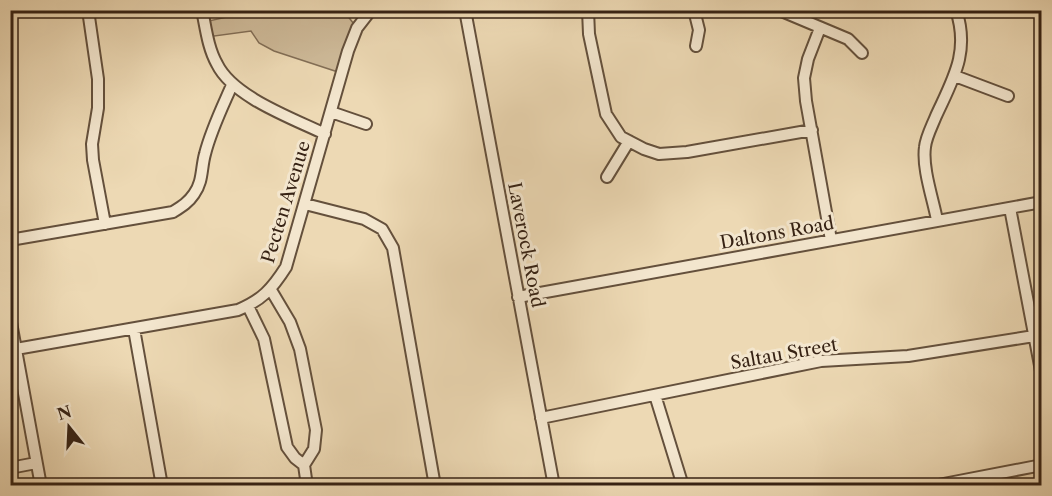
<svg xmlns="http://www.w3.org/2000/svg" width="1052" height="496" font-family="'Libre Caslon Text',serif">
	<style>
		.green { fill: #ceba99; stroke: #826e56; stroke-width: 1.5 }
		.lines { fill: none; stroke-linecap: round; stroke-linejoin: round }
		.minor-casing { stroke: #64503c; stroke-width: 14 }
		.minor { stroke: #f3e6ce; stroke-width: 10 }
		.labels { text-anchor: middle; stroke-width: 6; stroke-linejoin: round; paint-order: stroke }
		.street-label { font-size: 18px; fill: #362214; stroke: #f3e6ce }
	</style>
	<rect width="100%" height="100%" fill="#edd9b4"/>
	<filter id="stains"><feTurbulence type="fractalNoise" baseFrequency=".00333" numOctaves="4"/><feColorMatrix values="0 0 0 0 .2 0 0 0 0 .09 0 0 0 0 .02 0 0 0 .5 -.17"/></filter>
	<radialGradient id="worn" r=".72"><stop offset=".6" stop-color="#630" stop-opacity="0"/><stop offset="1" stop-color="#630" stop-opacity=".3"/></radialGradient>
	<path class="green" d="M343,10L357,28L341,73L274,51L259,43L251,31L207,37L204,22L250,12V11Z"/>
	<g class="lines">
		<defs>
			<path id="minor" d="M88,10L98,79V108L92,144L93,160L105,224
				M202,10C206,29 208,48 217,64C233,97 292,118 325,134
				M465,10L554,486
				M588,10L589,34L606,114L621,137L644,149L659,154L687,152L812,130
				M694,10L699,30L696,46
				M779,10L848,39L862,53
				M820,28L808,59L804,78L806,101L831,240
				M955,76L1008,96
				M331,112L366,124
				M607,177L629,141
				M305,204L364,219L382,229L393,248L435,486
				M1010,208L1042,376
				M937,220C933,199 922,168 925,147C926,137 932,126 936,116C953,79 970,52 956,10
				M10,240L173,212C181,207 188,203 194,194C203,182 201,168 205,154C211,130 222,108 232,85
				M271,290L290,322L300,349L316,430L314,449L304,465L307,486
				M518,297L1042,202
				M248,306L264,339L287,447L295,458L304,465
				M10,317L41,486
				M134,329L162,486
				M16,349L238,310C262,300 272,289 286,267L348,51L357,28L371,10
				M655,395L683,486
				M541,418L821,361L908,356L1034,336
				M10,468L36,463
				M933,486L1042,465"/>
		</defs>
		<use href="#minor" class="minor-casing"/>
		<use href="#minor" class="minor"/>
	</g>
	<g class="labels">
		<g class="street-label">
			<text transform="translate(286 202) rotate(-73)" y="6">Pecten Avenue</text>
			<text transform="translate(777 233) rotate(-10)" y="6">Daltons Road</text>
			<text transform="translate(526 245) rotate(79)" y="6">Laverock Road</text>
			<text transform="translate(784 354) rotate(-10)" y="6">Saltau Street</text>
		</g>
	</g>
	<rect width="1052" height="496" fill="none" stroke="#edd9b4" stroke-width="36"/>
	<rect x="12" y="12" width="1028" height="472" fill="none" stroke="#362214" stroke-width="3"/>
	<rect x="18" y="18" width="1016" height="460" fill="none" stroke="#362214" stroke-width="1.5"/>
	<g transform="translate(69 427) rotate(342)" stroke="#f3e6ce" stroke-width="4.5" paint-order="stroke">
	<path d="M0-4.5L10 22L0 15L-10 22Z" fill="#362214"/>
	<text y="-9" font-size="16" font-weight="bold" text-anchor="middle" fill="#362214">N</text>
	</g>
	<rect width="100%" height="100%" filter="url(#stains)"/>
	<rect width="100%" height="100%" fill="url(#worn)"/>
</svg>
